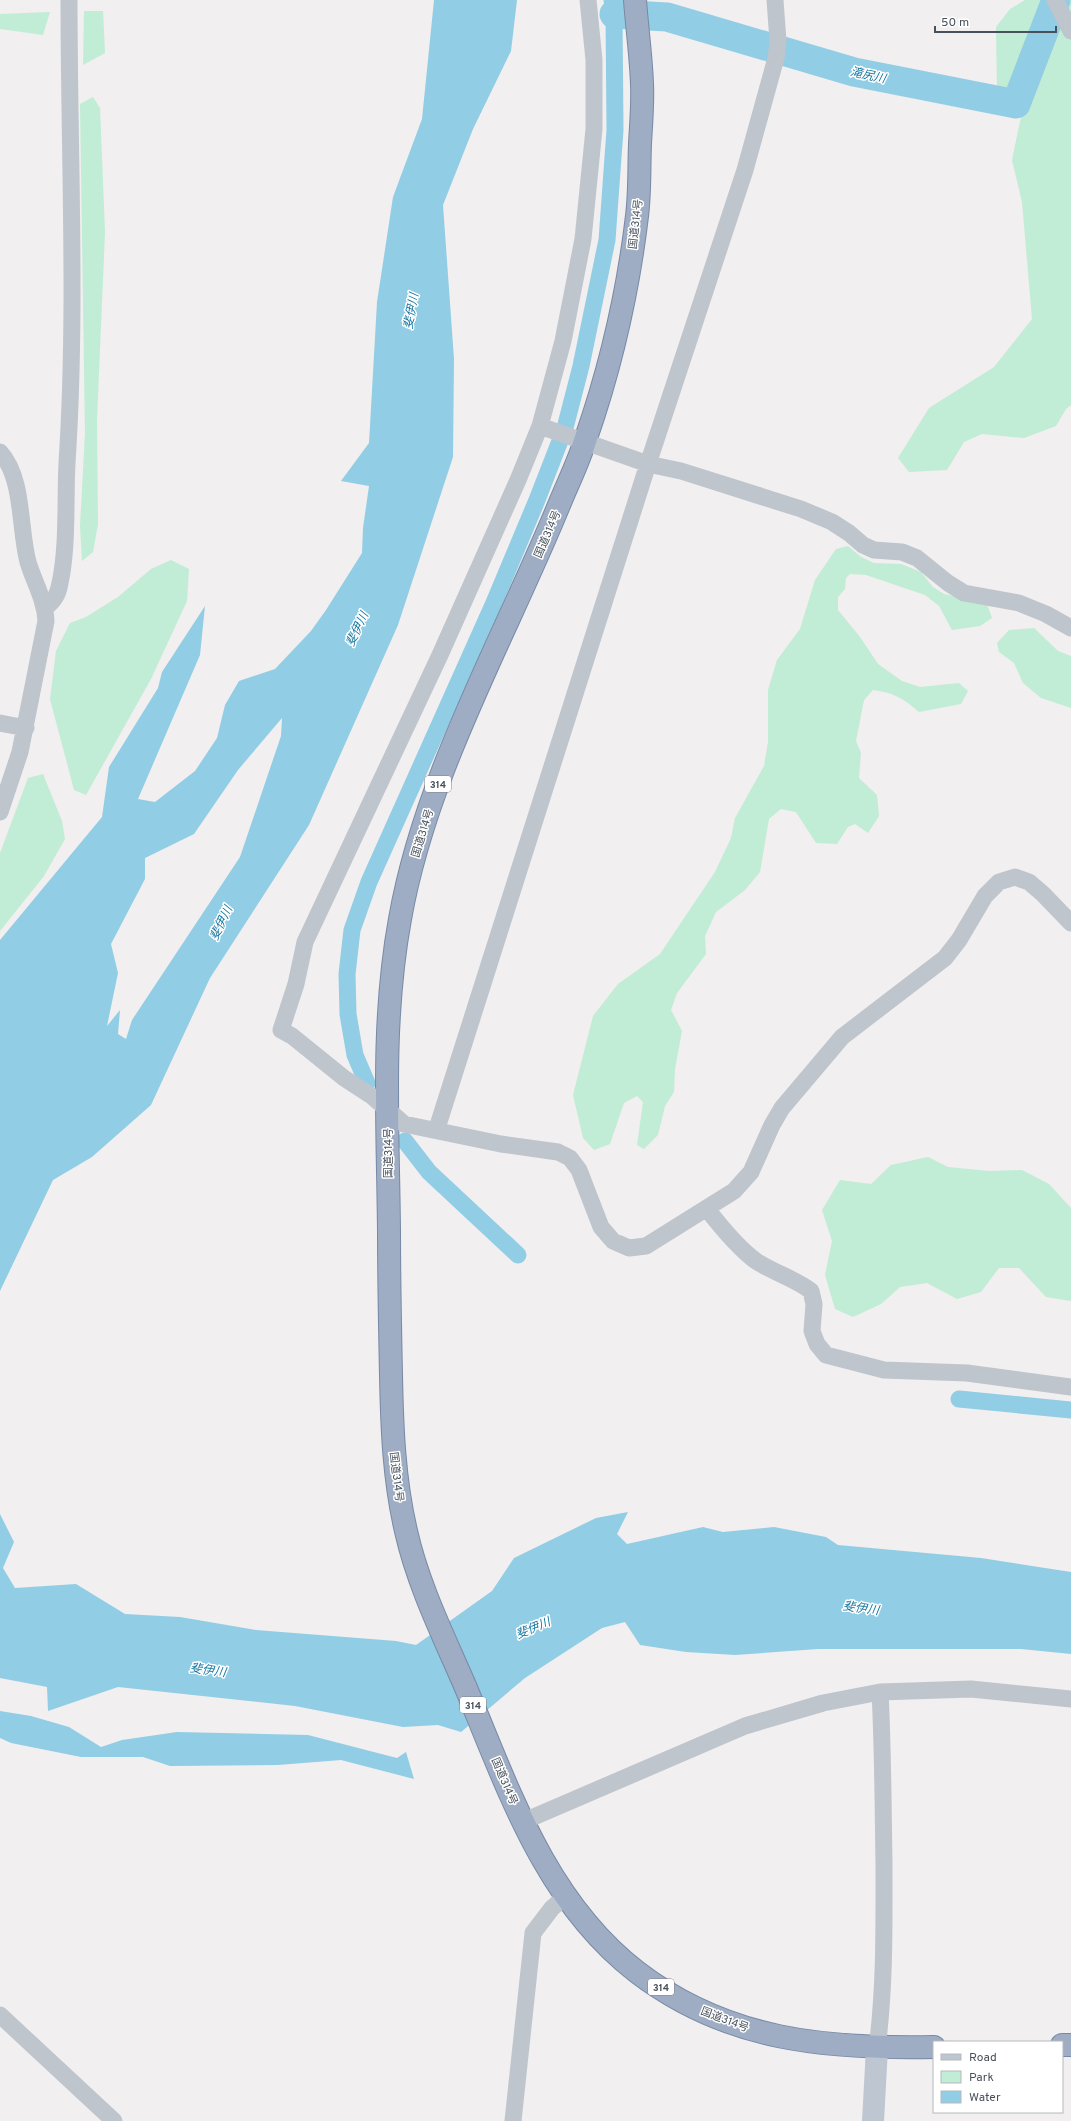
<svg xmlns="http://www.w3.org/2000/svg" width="1071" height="2121" font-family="Overpass,'Noto Sans JP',sans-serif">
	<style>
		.green { fill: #c1ecd5 }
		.water { fill: #91cde5; fill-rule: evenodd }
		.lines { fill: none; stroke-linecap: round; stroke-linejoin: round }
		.canal { stroke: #91cde5; stroke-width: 17 }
		.river { stroke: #91cde5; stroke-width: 29 }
		.trunk-casing { stroke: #7689a6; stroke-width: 24 }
		.minor { stroke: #bec5cd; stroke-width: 17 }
		.secondary { stroke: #bec6d1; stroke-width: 22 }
		.trunk { stroke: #9eadc3; stroke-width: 22 }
		.labels { text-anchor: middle; stroke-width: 3; stroke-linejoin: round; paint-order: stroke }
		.shield { fill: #fff; stroke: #7f858c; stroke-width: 1 }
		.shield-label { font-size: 10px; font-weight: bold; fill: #48515b }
		.street-label { font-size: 11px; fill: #48515b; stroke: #fff }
		.water-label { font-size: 12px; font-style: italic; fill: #1777a0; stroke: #fff }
	</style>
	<rect width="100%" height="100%" fill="#f1efef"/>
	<path class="green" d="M1025,0H1071V405L1066,409L1056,426L1024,438L982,434L964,442L947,470L909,472L898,458L929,408L994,367L1032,319L1022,202L1012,160L1023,107L997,87L996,27L1010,9Z
		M84,11H103L105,53L83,65Z
		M50,12L43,35L0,29V14Z
		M93,97L100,108L105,232L97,420L98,524L93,552L82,561L80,526L85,433L80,104Z
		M848,546L861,557L874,563L901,564L921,572L933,587L944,594L987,604L992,618L980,626L952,630L939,606L925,595L866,575L850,574L846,578L845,589L838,597V610L860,637L878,664L902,681L920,687L959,683L968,691L961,704L919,712C903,698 894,693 873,690L864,700L856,741L861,753L859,778L877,795L879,816L868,833L855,824L848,827L837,844L816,843L796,812L781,809L769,819L760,872L745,890L716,912L705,936L706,954L677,993L671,1010L682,1031L675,1069L674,1092L665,1106L658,1135L644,1149L637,1145L643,1102L637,1096L624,1103L610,1144L594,1150L583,1138L573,1095L593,1016L618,984L660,954L715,872L731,838L735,818L764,766L768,742V690L777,660L800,629L815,580L836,549Z
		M171,560L189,569L187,601L151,679L86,795L74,790L50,699L56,651L70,623L86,617L118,597L151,569Z
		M1034,628L1058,651L1071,656V708L1041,698L1023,683L1014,663L999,652L997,643L1009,630Z
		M43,774L62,821L65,839L44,876L0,931V853L28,778Z
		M928,1157L948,1167L989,1171L1022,1170L1049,1184L1071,1208V1301L1046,1297L1019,1268H999L981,1292L957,1299L927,1283L900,1287L881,1304L853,1317L835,1309L825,1275L832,1241L822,1210L840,1180L871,1184L891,1165Z"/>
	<path class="water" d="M434,0H517L511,51L473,129L443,205L454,359L453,457L398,625L309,825L210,978L151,1105L92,1157L53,1180L0,1291V940L102,817L109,767L158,688L162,672L205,606L200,655L138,799L155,802L195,771L217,738L225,705L239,681L275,669L311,631L326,610L362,553L363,528L369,486L341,481L369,443L377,302L393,197L422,119ZM282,718L281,736L240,857L132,1020L126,1039L118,1034L120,1010L107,1026L118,973L111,944L145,879V858L194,834L238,770Z
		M628,1512L617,1534L627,1544L703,1527L723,1532L774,1527L826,1537L838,1545L981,1558L1071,1572V1654L1021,1649H818L735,1655L686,1652L640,1645L625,1622L602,1628L525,1678L461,1732L438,1725L403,1727L295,1706L118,1687L48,1711L47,1687L0,1678V1514L14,1542L3,1568L15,1588L76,1584L125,1614L180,1617L256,1630L396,1641L416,1645L492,1591L514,1558L596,1518Z
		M0,1711L31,1716L69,1727L101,1747L122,1740L177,1732L308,1735L397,1758L406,1752L414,1779L341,1760L278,1765L170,1766L143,1757H81L11,1743L0,1738Z"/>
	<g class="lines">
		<path class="canal" d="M367,1083L355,1055L348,1014L347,974L352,930L369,882L493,605L537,500L565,428L581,366L607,240L615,130L614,14L612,0
			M405,1141L429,1172L518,1255
			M959,1399L1071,1410"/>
		<path class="river" d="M614,14L667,17L854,72L1016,104L1056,0"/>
		<defs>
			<path id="trunk" d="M635,0C637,28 641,56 642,84C643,104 641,124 640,144C639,168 640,192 637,216C628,292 611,366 586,438C579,461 568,483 559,505C504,639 425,776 400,919C381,1022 388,1127 389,1231C389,1279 390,1327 391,1375C392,1428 394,1480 406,1531C418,1585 444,1637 466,1688C509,1791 546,1902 637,1972C727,2041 826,2049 934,2047
				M1062,2045H1071"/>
		</defs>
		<use href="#trunk" class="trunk-casing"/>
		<path class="minor" d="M588,0L594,60V129L583,239L563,341L540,426L518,480L440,655L305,942L296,984L281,1030L292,1036L344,1078L373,1097L404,1124L501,1144L558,1152L570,1158L579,1170L601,1227L613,1241L629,1248L646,1246L734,1191L751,1172L772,1125L782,1108L842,1037L945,958L959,940L985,896L999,882L1015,877L1029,882L1043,894L1071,923
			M1055,0L1071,31
			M540,426L648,464L681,471L801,509L832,522L849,533L863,545L874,550L902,552L917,558L948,583L964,593L1019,603L1046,614L1071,628
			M0,452C24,478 19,529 28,562C34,582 45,600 46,621L20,752L0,812
			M45,608C54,601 58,595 60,583C68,546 65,501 67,463C77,309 69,154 69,0
			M0,723L26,728
			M438,1131L439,1122L648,464L745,170L776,58L778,41L775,0
			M707,1209C721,1227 738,1248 756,1261C774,1273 794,1278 811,1291L814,1304L812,1331L817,1344L826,1355L884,1370L967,1373L1071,1387
			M522,1822L745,1726L823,1703L880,1692L971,1689L1071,1699
			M0,2015L114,2121
			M877,2048C885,1987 884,1925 884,1863C883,1806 883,1749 880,1692
			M513,2121L533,1933L552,1908L565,1897"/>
		<path class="secondary" d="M873,2121L877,2048"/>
		<use href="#trunk" class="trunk"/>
	</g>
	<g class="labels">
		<g class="shield">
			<rect x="425" y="776" width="26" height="16" rx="3"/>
			<rect x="460" y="1697" width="26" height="16" rx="3"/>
			<rect x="648" y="1979" width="26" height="16" rx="3"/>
		</g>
		<g class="shield-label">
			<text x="438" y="788">314</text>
			<text x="473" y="1709">314</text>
			<text x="661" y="1991">314</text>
		</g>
		<g class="street-label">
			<text transform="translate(635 224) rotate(-83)" y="4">国道314号</text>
			<text transform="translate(547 534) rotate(-67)" y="4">国道314号</text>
			<text transform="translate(422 833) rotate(-73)" y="4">国道314号</text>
			<text transform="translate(388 1153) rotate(-90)" y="4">国道314号</text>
			<text transform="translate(397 1477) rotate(83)" y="4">国道314号</text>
			<text transform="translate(505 1781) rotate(67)" y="4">国道314号</text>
			<text transform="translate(725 2019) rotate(21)" y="4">国道314号</text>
		</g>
		<g class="water-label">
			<text transform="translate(868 75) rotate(12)" y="4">滝尻川</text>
			<text transform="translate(411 311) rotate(-80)" y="4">斐伊川</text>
			<text transform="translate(357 629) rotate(-65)" y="4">斐伊川</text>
			<text transform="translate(221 923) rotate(-65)" y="4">斐伊川</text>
			<text transform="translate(861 1608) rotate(8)" y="4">斐伊川</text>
			<text transform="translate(533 1628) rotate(-23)" y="4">斐伊川</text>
			<text transform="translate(208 1670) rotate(8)" y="4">斐伊川</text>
		</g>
	</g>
	<rect x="933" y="2041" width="130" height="72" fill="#ffffff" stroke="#b6b9bd"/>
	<rect x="941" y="2054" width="20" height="6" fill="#bec6d1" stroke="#b6b9bd"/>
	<text x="969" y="2061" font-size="12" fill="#48515b">Road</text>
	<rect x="941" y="2071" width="20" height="12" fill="#c1ecd5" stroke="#b6b9bd"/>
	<text x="969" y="2081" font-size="12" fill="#48515b">Park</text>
	<rect x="941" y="2091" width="20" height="12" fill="#91cde5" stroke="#b6b9bd"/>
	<text x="969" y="2101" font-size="12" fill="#48515b">Water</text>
	<path d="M935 26v6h121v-6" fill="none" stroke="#48515b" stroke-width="2"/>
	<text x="941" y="26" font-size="12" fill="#48515b" stroke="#ffffff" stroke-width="3" paint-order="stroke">50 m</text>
</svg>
